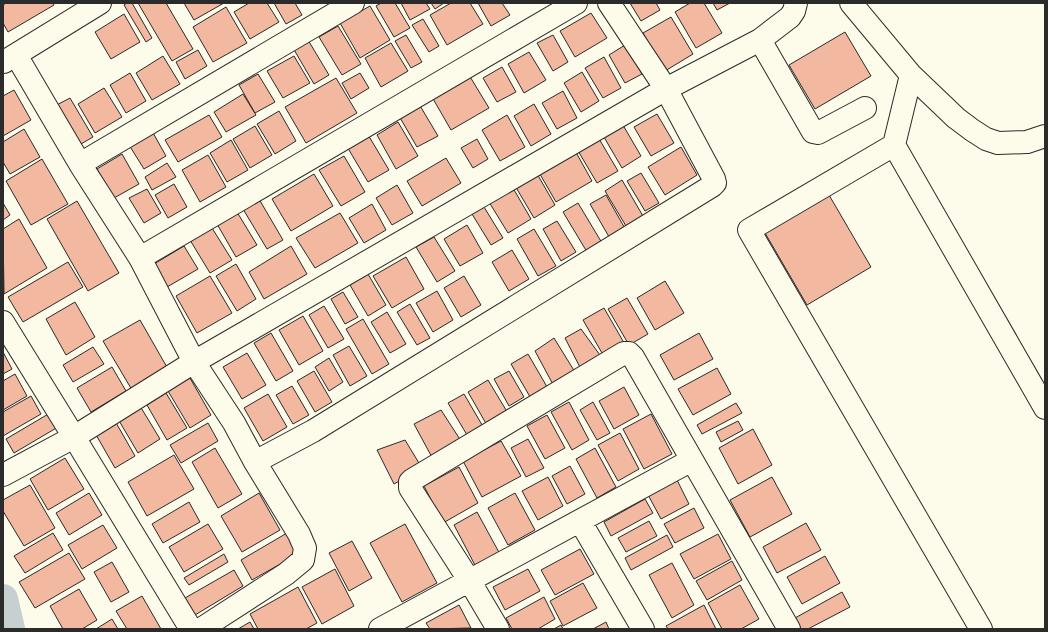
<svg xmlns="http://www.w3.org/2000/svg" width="1048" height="632" font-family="Quicksand,sans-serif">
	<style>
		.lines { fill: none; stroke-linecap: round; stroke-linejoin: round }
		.canal { stroke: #c7d0d0; stroke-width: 30 }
		.building { fill: #f2b8a0; stroke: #2b2b2b }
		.minor-casing { stroke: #2b2b2b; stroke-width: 24 }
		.minor { stroke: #fdfbea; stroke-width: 22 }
	</style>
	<rect width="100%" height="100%" fill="#fdfbea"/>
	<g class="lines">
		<path class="canal" d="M3,599L10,629"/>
	</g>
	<path class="building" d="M6,3H53L54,5L8,32L3,23V5Z
		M127,3H132L152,38L146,42L124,5Z
		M138,3H166L193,49L172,61Z
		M184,3H224L194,20Z
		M249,3H267L279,22L250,39L234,12Z
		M274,3H295L302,15L286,24Z
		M381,3H395L410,28L394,37L376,6Z
		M401,3H426L430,9L410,20Z
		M431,3H444L435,9Z
		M451,3H470L483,24L447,45L430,15Z
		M478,3H502L510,15L491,26Z
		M630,3H656L660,10L641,21Z
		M690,3H704L722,33L696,48L675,12Z
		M713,3H730L717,10Z
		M370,6L390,40L360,58L340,23Z
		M226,7L247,43L213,62L193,27Z
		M591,13L607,38L575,57L560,31Z
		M124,14L140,42L111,59L95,32Z
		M671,17L693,54L665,71L643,33Z
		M423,19L439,46L429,52L412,25Z
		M338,26L361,64L342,75L319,37Z
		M845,32L871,76L815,109L789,65Z
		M406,35L422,62L411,68L395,41Z
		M553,35L568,62L553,71L537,43Z
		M308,40L329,75L314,84L293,48Z
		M391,43L408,71L381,87L365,58Z
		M625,45L642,74L625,83L609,55Z
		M198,50L207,66L185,79L176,62Z
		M529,52L546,80L524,93L508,64Z
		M163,56L180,84L152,100L136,73Z
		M294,56L310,83L283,98L267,71Z
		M604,57L621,88L603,98L585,68Z
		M502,67L516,92L497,102L483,78Z
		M582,72L599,101L581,112L564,83Z
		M130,73L146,101L126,113L110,85Z
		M360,73L369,88L351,99L342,83Z
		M258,74L275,102L255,113L239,85Z
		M469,75L489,108L451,130L432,97Z
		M336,78L357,113L306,143L285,107Z
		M104,88L122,117L95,133L78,104Z
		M14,90L31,120L3,136V96Z
		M563,91L577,118L557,129L542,103Z
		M243,94L256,115L226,132L214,112Z
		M70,98L93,137L74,148L51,108Z
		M419,104L438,136L417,147L399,116Z
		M534,104L551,134L531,146L514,116Z
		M279,111L296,141L275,154L257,124Z
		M657,114L674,143L651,156L634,127Z
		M209,115L222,137L178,162L165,140Z
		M507,115L525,147L500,161L482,130Z
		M620,120L641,156L622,168L601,132Z
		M398,122L418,156L396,169L377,135Z
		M255,126L272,155L250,168L233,139Z
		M24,129L40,157L10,174L3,162V142Z
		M152,131L166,156L144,169L129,145Z
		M595,132L618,171L597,183L574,144Z
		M367,133L389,170L368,182L346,145Z
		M477,139L488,159L473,168L461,148Z
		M231,140L248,170L227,182L210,153Z
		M573,147L592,181L556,202L537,169Z
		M681,147L697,175L665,195L648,167Z
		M122,154L139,184L114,198L97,169Z
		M208,155L226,187L200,202L182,170Z
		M344,156L365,192L341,206L319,170Z
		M446,158L461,183L422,206L407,181Z
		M42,159L68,204L31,225L6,181Z
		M167,163L176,177L152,190L145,177Z
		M536,172L555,205L534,218L514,184Z
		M641,173L659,203L645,211L627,181Z
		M314,174L333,206L291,231L272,199Z
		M622,180L643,216L626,226L605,191Z
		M174,184L187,207L168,218L155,195Z
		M397,185L413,213L392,225L376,198Z
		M513,188L531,219L508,233L489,202Z
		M147,189L161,213L144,223L129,198Z
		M606,195L627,232L612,242L590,204Z
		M829,195L871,267L807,305L765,233Z
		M259,199L283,240L267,249L243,209Z
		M77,201L119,273L88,291L47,219Z
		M3,203L10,215L3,220Z
		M578,203L602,243L587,252L563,212Z
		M372,204L386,230L364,243L349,218Z
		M484,207L503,238L491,245L472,214Z
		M237,212L257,245L236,257L217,224Z
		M340,213L358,243L315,268L296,238Z
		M19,219L47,268L4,294L3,229Z
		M557,221L576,252L561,261L543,229Z
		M467,225L483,253L460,266L444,239Z
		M212,228L232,260L210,273L190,240Z
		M534,229L556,266L538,276L517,239Z
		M434,237L455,271L437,282L416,247Z
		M184,246L198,269L167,287L154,264Z
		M291,246L307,274L264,299L249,272Z
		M512,250L529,279L509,291L492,262Z
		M406,257L424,289L392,308L373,276Z
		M68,262L83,287L23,322L8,297Z
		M236,264L256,299L237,311L216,276Z
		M368,274L386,305L368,316L350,285Z
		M210,276L232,313L197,333L176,296Z
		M464,276L481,305L461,317L444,288Z
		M665,281L684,313L655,330L637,298Z
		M437,291L453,320L433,332L416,303Z
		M343,292L358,317L345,324L331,299Z
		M627,298L648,334L629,345L608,309Z
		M75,302L95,337L66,355L46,319Z
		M410,304L430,338L417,345L397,312Z
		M324,306L344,339L328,348L309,315Z
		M604,308L627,348L606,360L583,320Z
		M387,312L406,344L390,353L371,322Z
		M303,316L323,351L299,365L279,330Z
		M363,319L389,364L372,374L346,329Z
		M140,320L168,369L132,390L103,341Z
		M581,329L605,362L584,375L565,338Z
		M271,333L293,371L276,381L254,343Z
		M699,333L713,359L674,380L660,355Z
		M554,338L578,377L556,390L535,351Z
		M349,346L367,376L350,386L333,355Z
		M93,347L104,364L73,382L63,365Z
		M3,352L12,369L3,374Z
		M247,353L266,385L242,399L223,367Z
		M528,354L550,392L533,402L511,364Z
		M329,358L343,382L329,391L315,367Z
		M112,367L126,391L91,412L77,388Z
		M717,368L731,394L693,415L678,389Z
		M314,371L332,402L315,412L297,381Z
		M509,371L524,397L509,406L494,379Z
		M15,374L27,396L3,410V381Z
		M190,378L211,415L190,428L168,391Z
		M488,380L509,415L488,427L468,392Z
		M292,386L309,415L293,424L276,395Z
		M624,387L639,415L614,429L599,401Z
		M166,393L187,428L167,440L147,405Z
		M268,394L287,427L263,441L244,408Z
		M464,394L485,430L470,440L448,403Z
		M31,396L41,414L3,436V412Z
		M569,402L589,440L572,450L551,412Z
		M593,402L610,433L597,440L580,410Z
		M736,403L742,413L702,434L697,425Z
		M140,406L160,439L138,453L118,419Z
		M441,410L463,444L434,461L414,424Z
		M50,413L58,427L14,453L6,439Z
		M651,414L672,454L644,469L623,429Z
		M547,415L565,448L545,459L527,426Z
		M115,421L135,456L115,468L95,433Z
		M738,421L743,430L721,442L716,432Z
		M208,423L218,441L181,463L170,445Z
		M753,429L772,465L738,484L719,448Z
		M620,433L639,469L618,481L598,445Z
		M528,439L544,468L526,477L511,448Z
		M405,440L422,468L394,484L377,450Z
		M501,441L521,476L482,497L463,461Z
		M215,448L242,494L218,508L192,462Z
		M595,448L616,487L597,498L576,459Z
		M174,455L194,489L147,516L128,482Z
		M65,458L84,489L48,510L30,479Z
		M570,466L585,494L567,504L552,476Z
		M459,467L478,503L443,523L424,486Z
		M548,477L563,506L538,520L522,491Z
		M772,477L792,514L750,537L730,500Z
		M676,478L689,504L661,519L647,493Z
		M30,485L55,528L24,546L3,511V500Z
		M89,493L102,515L69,535L56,513Z
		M259,493L280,530L242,552L221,516Z
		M515,493L535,530L508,545L488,508Z
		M645,499L653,513L611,536L604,522Z
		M189,502L200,522L163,543L152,524Z
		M694,508L704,528L675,543L664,524Z
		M477,512L501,556L477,569L454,525Z
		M649,521L657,536L626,552L618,538Z
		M806,523L821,550L777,573L763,547Z
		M208,524L223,549L184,572L169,547Z
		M405,524L437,583L402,602L370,543Z
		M103,525L117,548L82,569L68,545Z
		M53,533L63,550L25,573L14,556Z
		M287,533L298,554L252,580L241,560Z
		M718,534L731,559L694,579L680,554Z
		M667,535L673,547L631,570L625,558Z
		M352,541L372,578L349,591L329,553Z
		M580,549L594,574L555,595L541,570Z
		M69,553L85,579L35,608L19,582Z
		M224,554L228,562L189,585L184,578Z
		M825,556L840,583L802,604L787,577Z
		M732,561L742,580L707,600L696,581Z
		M112,562L129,592L111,602L94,572Z
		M672,563L694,605L672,618L649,575Z
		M335,569L354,606L322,624L302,587Z
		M528,569L540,591L505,610L493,587Z
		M234,570L243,586L195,615L185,598Z
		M583,583L597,608L563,626L550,601Z
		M740,585L759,619L741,629H722L708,603Z
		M298,587L317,623L306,629H258L250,614Z
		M79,589L97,620L82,629H63L50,606Z
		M842,592L850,607L808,629H801L795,618Z
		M142,596L161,629H127L116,611Z
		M544,597L555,619L538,629H512L506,618Z
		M459,605L471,628L430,629L426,623Z
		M704,605L716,629H668L666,626Z
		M112,619L118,629H96Z
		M250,622L254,629H238Z
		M606,622L609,629H593Z
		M561,625L563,629H554Z"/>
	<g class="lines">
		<defs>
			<path id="minor" d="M851,3L911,75L956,118L972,130L986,139L998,143L1027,142L1045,136
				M760,40L813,132L818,133L865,108
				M16,55L80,164L140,258L194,362L234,423L255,462L313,431L712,186L715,183L714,179L666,89L760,40L790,17L794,11L796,3
				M4,62L100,3
				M894,145L911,75
				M80,164L353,3
				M140,258L576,3
				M3,322L74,437L189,626L192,629
				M3,475L74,437L194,362L666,89L609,3
				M580,521L643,629
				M201,629L286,574L303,560L305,548L299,534L255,462
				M380,629L692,460
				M498,629L469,580L410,488V482L412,480L624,353H629L633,357L789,629
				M981,629L749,230L894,145L1045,408"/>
		</defs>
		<use href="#minor" class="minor-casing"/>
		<use href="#minor" class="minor"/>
	</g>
	<rect width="1048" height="632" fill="none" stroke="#2b2b2b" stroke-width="8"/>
</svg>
